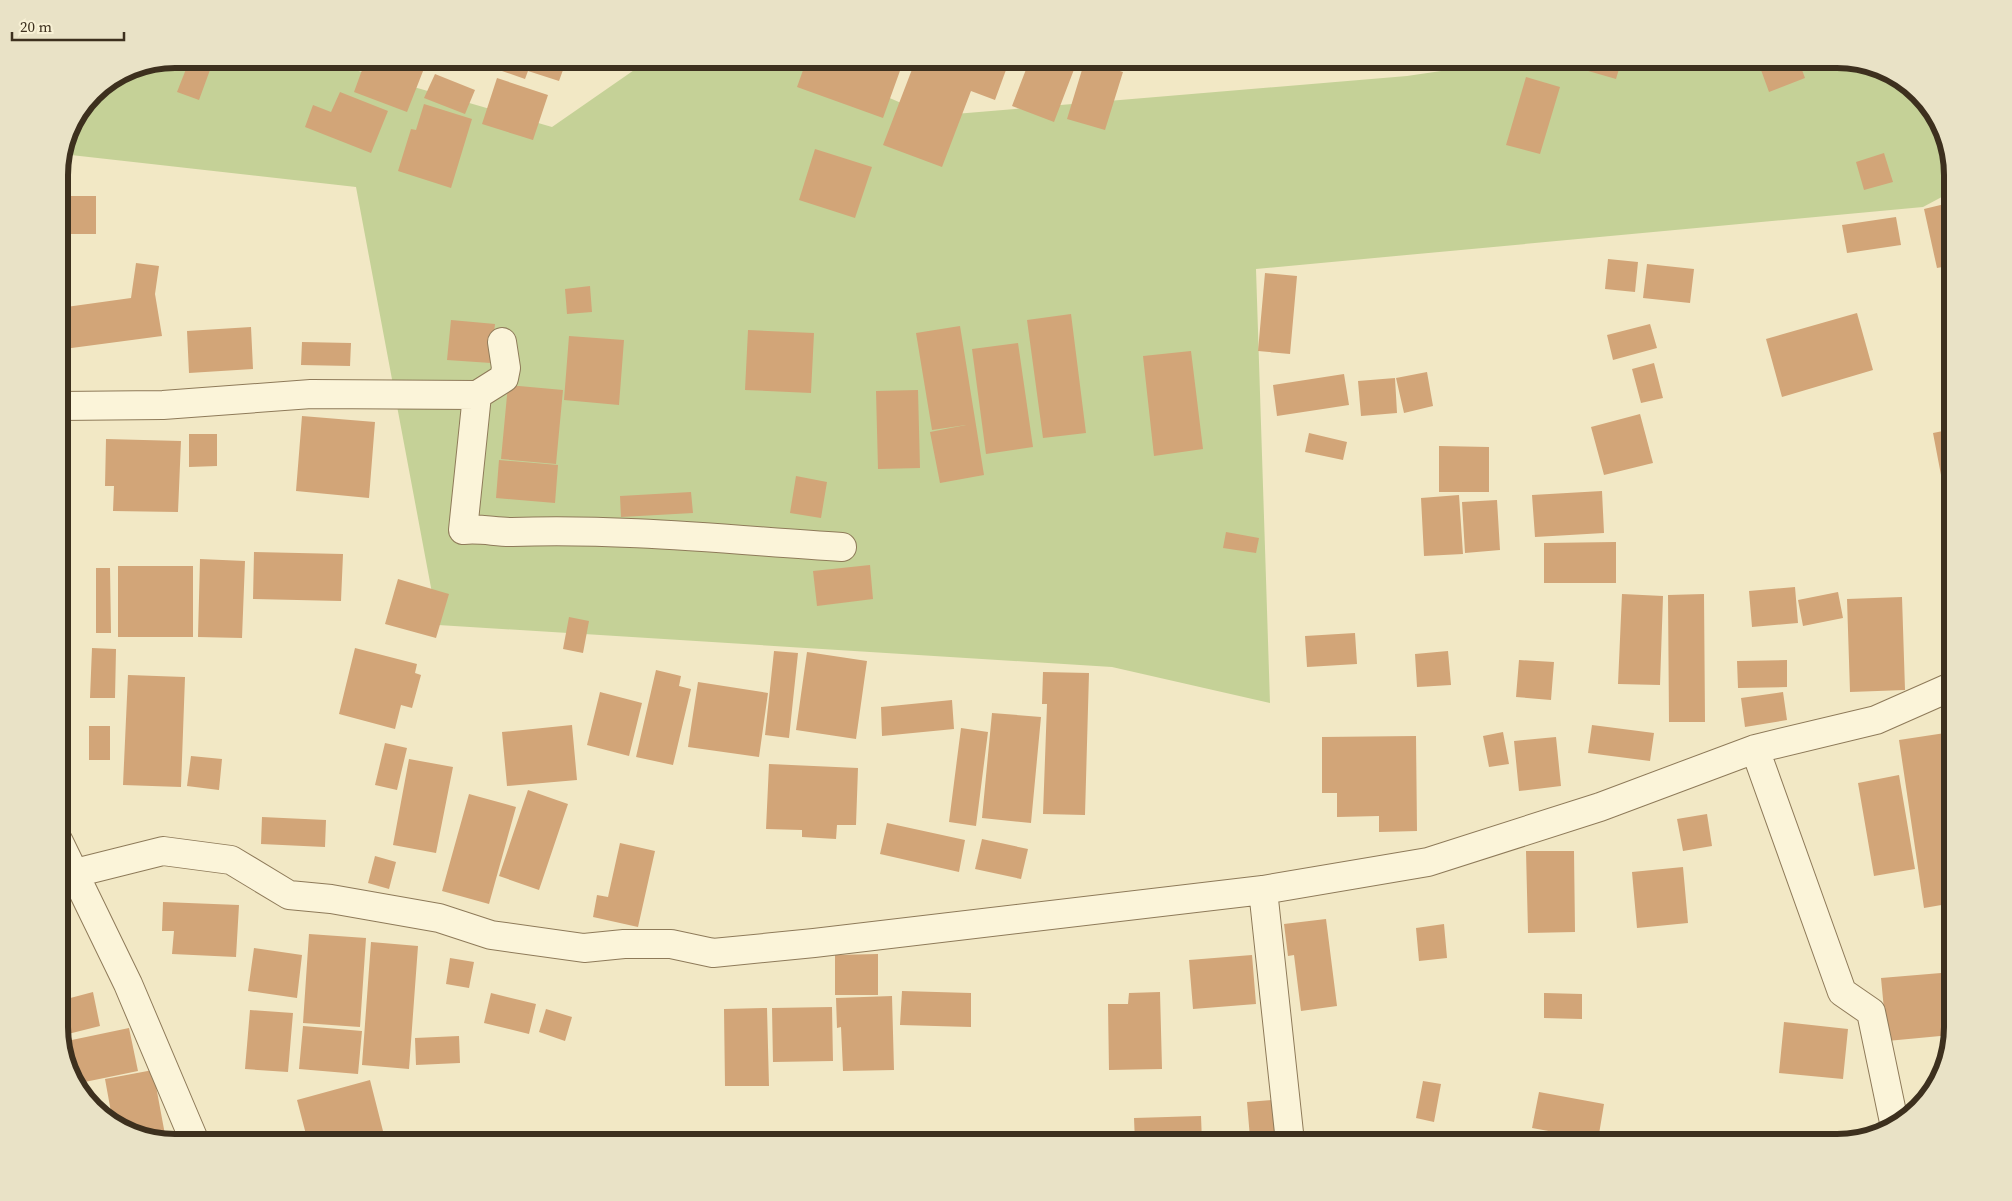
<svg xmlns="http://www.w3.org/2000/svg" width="2012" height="1201" font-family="'Source Serif 4',serif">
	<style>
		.green { fill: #c5d197 }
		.building { fill: #d2a578 }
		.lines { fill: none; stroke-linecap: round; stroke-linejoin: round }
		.minor-casing { stroke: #8e7a59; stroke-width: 30 }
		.minor { stroke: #fbf4d9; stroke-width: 28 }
		.rim { fill: none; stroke: #3d301e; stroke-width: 6 }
	</style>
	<rect width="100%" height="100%" fill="#f2e8c5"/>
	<path class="green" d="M174,59H326L348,68L552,127L650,59H800L931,116L1407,76L1523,59H1838L1896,74L1938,116L1953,167V191L1923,207L1256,269L1270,703L1112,667L438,625L356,187L62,154L68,130L93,92L130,67Z"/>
	<path class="building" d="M190,59H214L199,100L177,92Z
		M366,59H407L425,66L407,112L354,92Z
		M503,59H567L559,81L528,71L525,79L499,70Z
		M807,59H876L901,68L883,118L797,87Z
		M916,59H1010L995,100L971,91L942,167L883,145Z
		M1030,59H1078L1054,122L1012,106Z
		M1565,59H1622L1616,79L1564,64Z
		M1757,59H1798L1805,78L1769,92Z
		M1085,60L1123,72L1105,130L1067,119Z
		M435,74L475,90L465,114L424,98Z
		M1526,77L1560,87L1540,154L1506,145Z
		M497,78L548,95L533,140L482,124Z
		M340,92L388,111L371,153L305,127L313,105L331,112Z
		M424,104L472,119L451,188L398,171L411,129L416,130Z
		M815,149L872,167L855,218L799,200Z
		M1884,153L1893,182L1864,190L1856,162Z
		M59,196H96V234H59Z
		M1953,202V265L1937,268L1924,209Z
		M1896,217L1901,245L1847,253L1842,225Z
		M1608,259L1638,262L1635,292L1605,289Z
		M136,263L159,266L155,294L162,336L64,349L59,308L131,298Z
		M1647,264L1694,269L1690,303L1643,298Z
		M1265,273L1297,276L1290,354L1258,351Z
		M590,286L592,312L567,314L565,289Z
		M1857,313L1873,370L1782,397L1766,339Z
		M1071,314L1086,433L1043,438L1027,320Z
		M451,320L495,324L491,363L447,360Z
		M1650,324L1657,348L1613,360L1607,335Z
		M960,326L984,475L940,483L930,432L966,425L932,430L916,333Z
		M251,327L253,369L189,373L187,331Z
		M748,330L814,333L811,393L745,390Z
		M569,336L624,340L619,405L564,400Z
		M302,342L351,343L350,366L301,365Z
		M1018,343L1033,447L986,454L972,349Z
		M1191,351L1203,449L1154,456L1143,356Z
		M1654,363L1663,398L1641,403L1632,369Z
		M1427,372L1433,406L1404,413L1396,378Z
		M1344,374L1349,405L1277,416L1273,385Z
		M1395,378L1397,413L1361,416L1358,381Z
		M508,385L563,390L556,464L501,459Z
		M918,390L920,468L878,469L876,391Z
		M1640,414L1653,463L1604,475L1591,427Z
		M302,416L375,422L369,498L296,491Z
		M1953,429V473L1941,475L1933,433Z
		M1309,433L1347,442L1343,460L1305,452Z
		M189,434H217V466L189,467Z
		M106,439L181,441L178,512L113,511L114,486H105Z
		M1439,446L1489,447V492H1439Z
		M499,460L558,465L555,503L496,498Z
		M796,476L827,482L821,518L790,513Z
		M1602,491L1604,533L1535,537L1532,495Z
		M691,492L693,513L621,517L620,496Z
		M1459,495L1463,554L1424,556L1421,498Z
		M1497,500L1500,550L1465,553L1462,502Z
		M1226,532L1259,538L1256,553L1223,548Z
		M59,542H63L66,580H59Z
		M1616,542V583H1544V543Z
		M254,552L343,554L341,601L253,599Z
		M200,559L245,561L242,638L198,637Z
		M870,565L873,599L817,606L813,571Z
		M118,566H193V637H118Z
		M96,568H110L111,633H96Z
		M398,579L449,594L436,638L385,624Z
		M1795,587L1798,623L1752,627L1749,591Z
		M1838,592L1843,618L1803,626L1798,600Z
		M1622,594L1663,596L1660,685L1618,684Z
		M1704,594L1705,722H1669L1668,595Z
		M1902,597L1905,690L1850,692L1847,599Z
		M569,617L589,621L583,653L563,649Z
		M1355,633L1357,664L1307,667L1305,636Z
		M92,648L116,649L115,698H90Z
		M355,648L417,664L415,673L421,675L412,708L401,705L395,729L339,714Z
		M774,651L798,653L789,738L765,735Z
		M1448,651L1451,685L1417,687L1415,654Z
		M807,652L867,661L856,739L796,730Z
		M1519,660L1554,662L1551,700L1516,697Z
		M1787,660V687L1738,688L1737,661Z
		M656,670L681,676L679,686L691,689L673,765L636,757Z
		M1043,672L1089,673L1085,815L1043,814L1047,704H1042Z
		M128,675L185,677L181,787L123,785Z
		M698,682L768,693L759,757L688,747Z
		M600,692L642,703L629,756L587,745Z
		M1783,692L1787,720L1745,727L1741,698Z
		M952,700L954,729L882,736L881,707Z
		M992,713L1041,717L1031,823L982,818Z
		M572,725L577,780L507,786L502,732Z
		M1592,725L1654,733L1650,761L1588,753Z
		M89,726H110V760H89Z
		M961,728L988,732L976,826L949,822Z
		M1503,732L1509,764L1489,767L1483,736Z
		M1945,733L1953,784V903L1924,908L1899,740Z
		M1416,736L1417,831L1379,832V816L1337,817V793H1322V737Z
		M1556,737L1561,786L1519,791L1514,741Z
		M385,743L407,748L397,790L375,785Z
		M191,756L222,759L219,790L187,786Z
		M409,759L453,767L436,853L393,845Z
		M769,764L858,768L856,825H837L836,839L802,837V830L766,829Z
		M1899,775L1915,869L1874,876L1858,783Z
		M528,790L568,804L539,890L499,876Z
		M469,794L516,807L489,904L442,891Z
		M1707,814L1712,846L1683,851L1677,819Z
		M262,817L326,820L325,847L261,844Z
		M887,823L965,840L959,872L880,854Z
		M982,839L1028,849L1021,879L975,869Z
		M620,843L655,851L638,927L593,917L597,895L608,897Z
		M1526,851H1574L1575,932L1528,933Z
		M375,856L396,862L389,889L368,883Z
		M1683,867L1688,923L1637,928L1632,872Z
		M163,902L239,905L236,957L172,954L174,931H162Z
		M1326,919L1337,1006L1301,1011L1294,955L1288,956L1284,924Z
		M1444,924L1447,958L1419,961L1416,928Z
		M309,934L366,938L360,1027L303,1023Z
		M371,942L418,946L409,1069L362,1065Z
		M254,948L302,955L297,998L248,991Z
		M878,954V995H835V955Z
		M1252,955L1256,1004L1193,1009L1189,960Z
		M450,958L474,962L469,988L446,984Z
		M1953,972V1027L1951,1035L1887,1041L1881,978Z
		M902,991L971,993V1027L900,1025Z
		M93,992L100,1026L60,1036L59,1001Z
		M1160,992L1162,1069L1109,1070L1108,1004H1128L1129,993Z
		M491,993L536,1004L529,1034L484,1023Z
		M1544,993L1582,994V1019L1544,1018Z
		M892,996L894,1070L843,1071L841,1027L837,1028L836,998Z
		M832,1007L833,1061L773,1062L772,1008Z
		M767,1008L769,1086H725L724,1009Z
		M546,1009L572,1017L565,1041L539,1032Z
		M250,1010L293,1013L288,1072L245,1069Z
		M1784,1022L1848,1029L1843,1079L1779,1073Z
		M303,1026L362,1031L358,1074L299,1069Z
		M129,1028L138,1071L75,1084L67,1041Z
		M459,1036L460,1063L416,1065L415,1038Z
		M153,1070L166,1140L116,1127L113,1123L105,1079Z
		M370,1080L383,1131L340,1142H308L297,1100Z
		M1423,1081L1441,1084L1434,1122L1416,1118Z
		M1539,1092L1604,1104L1598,1140L1532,1128Z
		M1284,1099L1285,1136L1250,1138L1247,1102Z
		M1201,1116L1202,1142H1135L1134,1118Z"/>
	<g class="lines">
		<defs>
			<path id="minor" d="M502,342L506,368L504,378L477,395L463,530C480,528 495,532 512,532C621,528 732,540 842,547
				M59,406L163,405L311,394L477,395
				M1755,749L1842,992L1871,1012L1895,1127
				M59,842L128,984L195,1142
				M75,873L163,851L231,860L289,895L331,899L439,918L491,935L584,948L624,944H671L713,953L814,943L1263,890L1428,862L1600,807L1755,749L1876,720L1953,686
				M1263,890L1290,1142"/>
		</defs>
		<use href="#minor" class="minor-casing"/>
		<use href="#minor" class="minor"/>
	</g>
	<path d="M0 0H2012V1201H0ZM175 68H1837A107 107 0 0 1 1944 175V1027A107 107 0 0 1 1837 1134H175A107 107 0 0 1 68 1027V175A107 107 0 0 1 175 68Z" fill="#e9e2c6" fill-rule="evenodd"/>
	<path class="rim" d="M175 68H1837A107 107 0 0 1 1944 175V1027A107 107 0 0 1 1837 1134H175A107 107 0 0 1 68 1027V175A107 107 0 0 1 175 68Z"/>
	<path d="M12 32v8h112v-8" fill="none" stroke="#3d301e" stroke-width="2.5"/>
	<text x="20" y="32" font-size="15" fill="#3d301e" stroke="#f8f1d5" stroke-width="4" paint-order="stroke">20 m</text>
</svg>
